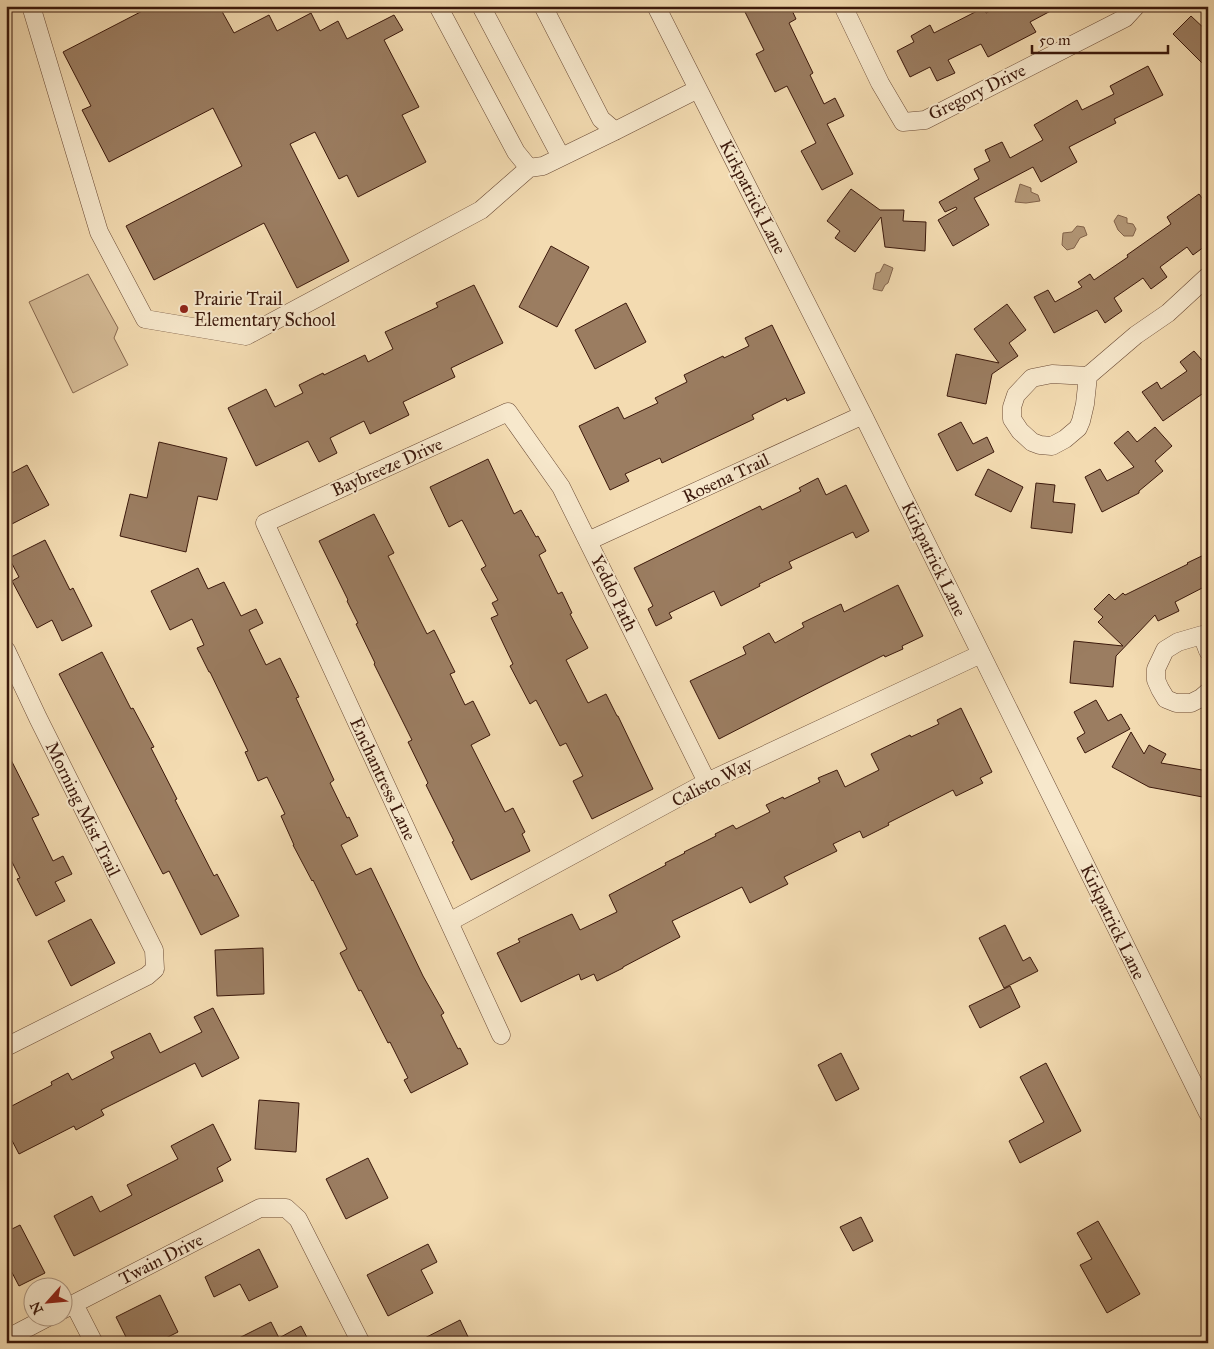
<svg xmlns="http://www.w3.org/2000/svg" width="1214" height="1349" font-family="'IM FELL Great Primer',serif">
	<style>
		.green { fill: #d4ba95; stroke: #886950 }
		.water { fill: #b49979; stroke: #84654d }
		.building { fill: #9b7d61; stroke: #3b180b }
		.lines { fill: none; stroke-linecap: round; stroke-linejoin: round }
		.minor-casing { stroke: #694934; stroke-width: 19 }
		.minor { stroke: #f7e8cc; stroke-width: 18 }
		.poi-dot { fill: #8f2418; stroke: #f7e8cc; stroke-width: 2 }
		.labels { text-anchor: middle; stroke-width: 4; stroke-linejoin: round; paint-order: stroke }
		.street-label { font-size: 18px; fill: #3b180b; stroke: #f7e8cc }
		.poi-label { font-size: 18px; fill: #3b180b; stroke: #f7e8cc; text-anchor: start }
	</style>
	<rect width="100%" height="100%" fill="#f3dbb1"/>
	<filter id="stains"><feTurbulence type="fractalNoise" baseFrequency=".004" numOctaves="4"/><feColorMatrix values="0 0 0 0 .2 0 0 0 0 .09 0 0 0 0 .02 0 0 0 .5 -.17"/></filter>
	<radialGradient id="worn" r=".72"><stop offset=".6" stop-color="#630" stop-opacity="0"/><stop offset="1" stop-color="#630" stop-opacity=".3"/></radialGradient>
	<path class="green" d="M88,274L118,328L114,338L128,365L73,393L29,302Z"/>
	<path class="water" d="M1020,184L1031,188V192L1038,195L1040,201L1026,203L1015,202Z
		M1118,215L1127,218V223L1133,224L1136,229L1133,236H1124L1118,230L1114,221Z
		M1077,226L1084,227L1087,235L1080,238L1074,248L1067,250L1062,245L1063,233L1072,232Z
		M884,264L893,268L888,283L885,285L882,291L873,289L876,273L880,272Z"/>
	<path class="building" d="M152,6H219L234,33L269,15L277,31L311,13L320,31L338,21L347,39L394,15L403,30L384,40L419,107L402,115L426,162L358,197L347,175L339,179L315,132L290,144L349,261L297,288L264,223L154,280L126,226L242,166L213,108L109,162L82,110L91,106L63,52Z
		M742,6H790L796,19L789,23L813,73L810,75L824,104L835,98L844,116L827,124L853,174L822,190L801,151L816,143L787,86L775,92L756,54L764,50Z
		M1000,6H1060L1030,22L1036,32L988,57L981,44L948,60L955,73L937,81L930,67L910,77L897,51L914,42L911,36L930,25L934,33L983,8L986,13Z
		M1191,16L1208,32V69L1173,34Z
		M1148,66L1163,95L1114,119L1116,123L1069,147L1077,162L1041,182L1033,167L974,198L989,225L953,246L938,220L957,209L956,207L945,212L939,202L979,179L974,169L990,161L985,150L1002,142L1010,158L1043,140L1034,125L1077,100L1082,110L1114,94L1110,86Z
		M851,189L880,210H904L903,221L926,222L925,251L885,247L881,217L855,252L835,238L840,231L827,221Z
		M1199,194L1208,206V244L1193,255L1187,247L1160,267L1167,277L1151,289L1143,278L1114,298L1122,311L1105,323L1097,310L1054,333L1034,297L1048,290L1055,302L1082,287L1078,282L1090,274L1094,280L1128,257L1127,255L1171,224L1167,217Z
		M551,246L589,267L557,327L519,307Z
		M474,285L503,343L451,368L455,377L403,402L409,415L370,434L364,421L330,438L337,453L319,462L308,441L256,466L228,408L266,389L275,407L303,393L299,385L323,373L324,375L365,355L368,362L393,349L385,332L438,307L436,303Z
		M626,303L646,342L595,369L575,330Z
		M1007,304L1026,330L1009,343L1018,356L992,374L986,404L947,396L956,354L999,363L974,329Z
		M772,325L805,393L787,401L786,398L752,415L754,419L662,463L660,458L625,474L629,481L610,490L579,426L618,407L624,419L658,403L655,398L687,382L684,375L723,356L724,358L749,346L745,338Z
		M1194,351L1208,367V390L1163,421L1142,392L1157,382L1161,389L1187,371L1180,362Z
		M961,422L973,444L987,437L994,452L957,471L938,434Z
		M1155,427L1172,446L1155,461L1163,471L1139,491V493L1102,512L1085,477L1100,469L1107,481L1134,467L1114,443L1128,431L1137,442Z
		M159,442L227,458L217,500L198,496L186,552L120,536L130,494L147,498Z
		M488,459L514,514L521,510L536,537L538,536L546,551L539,555L558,594L562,592L572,613L570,614L588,648L566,660L588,703L606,694L617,716H618L653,789L592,819L573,781L583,776L566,743L560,746L536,700L530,704L510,666L513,664L491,618L498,615L492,603L498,600L481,569L486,566L462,520L449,527L430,487Z
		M27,465L49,505L6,527V476Z
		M988,469L1023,487L1011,512L975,495Z
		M818,478L826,495L846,485L869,531L856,538L853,532L789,562L792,568L759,584L760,586L721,606L714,591L669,613L672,618L656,626L648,609L653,606L634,568L760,506L762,510L801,491L799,488Z
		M1036,483L1055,485L1053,502L1075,504L1072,533L1031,528Z
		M374,514L394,553L388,556L427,634L434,630L455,672L450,674L465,705L473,701L490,735L471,745L505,812L513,808L525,832L522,834L530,851L471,880L452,842L454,841L426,785L428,783L408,742L412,740L374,664L375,663L356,624L358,623L347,601L348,600L319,541Z
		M45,540L70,590L73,588L92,626L62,641L52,620L37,628L12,581L19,577L9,558Z
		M1208,553V585L1175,602L1179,611L1158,621L1155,615L1116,656L1113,687L1070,683L1074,641L1123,646L1098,622L1103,617L1094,609L1109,594L1115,600L1123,593L1125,595L1188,564L1187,563Z
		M198,568L208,589L224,582L241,616L256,609L263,623L249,630L266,665L280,658L299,697L296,698L334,780L330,783L347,818L349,817L358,836L341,845L356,875L371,868L423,976L444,1013L441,1015L458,1049L460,1048L468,1064L411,1093L404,1080L408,1078L390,1042L388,1043L361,990L359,991L340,953L347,949L313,880L312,881L293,845H294L281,816L285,814L267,777L258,781L245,752L248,751L210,672H209L197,648L204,645L192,619L170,630L151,591Z
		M898,585L923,636L902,646L903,649L885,657L884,655L824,685L719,739L690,681L746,654L743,647L769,633L775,643L804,627L802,623L841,604L844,612Z
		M102,652L131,709L133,708L154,747L151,748L177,799L175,800L214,876L217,874L239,916L201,935L169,871L163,874L59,674Z
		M1096,700L1108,721L1121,714L1130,729L1085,753L1077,738L1085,733L1074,712Z
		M961,708L992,772L980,778L983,783L956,796L953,790L888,823L889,825L863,838L860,831L833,844L837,851L784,877L788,884L750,903L742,887L672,921L680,937L623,967V968L597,981L594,974L581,980L579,974L521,1002L497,953L520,942L518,939L572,914L580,930L617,912L609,895L666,865L665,863L685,853L684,852L716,836L715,834L733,825L736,829L770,812L766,805L783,797L784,799L820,782L818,778L837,770L845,787L879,770L871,754L910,735L911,737L939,724L937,720Z
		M1131,732L1144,754L1149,745L1166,754L1161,763L1208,771V798L1149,787L1112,767Z
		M6,750L39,815L32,818L53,861L63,856L72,874L55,882L65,901L36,916L17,879L20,878L6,850Z
		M91,919L115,963L71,986L48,941Z
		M1005,925L1023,961L1030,957L1038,971L1004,988L979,938Z
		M263,948L264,994L217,996L215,950Z
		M1010,986L1020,1007L980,1028L969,1006Z
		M213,1008L239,1058L202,1077L195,1063L101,1110L104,1115L76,1130L74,1126L19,1154L6,1129V1109L52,1085L51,1082L68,1073L72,1080L114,1058L111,1052L150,1033L160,1053L202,1032L194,1017Z
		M841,1053L859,1089L836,1101L818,1065Z
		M1046,1063L1081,1131L1020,1163L1009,1141L1044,1122L1020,1077Z
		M259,1100L299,1103L296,1152L255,1149Z
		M213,1124L231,1160L217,1168L223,1181L74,1256L54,1216L92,1196L100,1212L132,1195L127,1185L178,1159L171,1146Z
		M368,1158L388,1198L346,1219L326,1179Z
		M861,1217L873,1241L853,1251L840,1227Z
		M1098,1221L1140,1294L1107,1313L1080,1265L1092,1259L1077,1233Z
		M20,1225L45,1273L19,1286L6,1261V1232Z
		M428,1244L437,1262L421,1270L433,1293L388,1316L367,1275Z
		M259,1249L278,1287L249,1301L240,1284L214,1297L205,1277Z
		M160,1295L178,1332L156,1343H129L116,1317Z
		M460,1320L471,1343H415Z
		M271,1322L279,1338L301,1326L310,1343H229Z"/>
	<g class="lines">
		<defs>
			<path id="minor" d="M31,6L99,232L145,319L246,336L481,210L529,168
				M438,6L516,152L529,168L543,166L615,131L698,89
				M481,6L561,157
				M543,6L601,119L615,131
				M656,6L863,415L1208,1113
				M843,6L880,83L903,122L925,120L1125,18L1136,6
				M1052,374L1088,376L1085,404L1081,421L1078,428L1065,439L1052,446L1040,445L1032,442L1020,431L1012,419V407L1016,395L1032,378Z
				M1088,376L1136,335L1168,313L1208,276
				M588,541L863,415
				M6,650L38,718L154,950L155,969L147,976L6,1047
				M1208,651L1202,635L1178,642L1165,650L1156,669V680L1160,689L1166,699L1176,703H1191L1201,698L1208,692
				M449,922L707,782L981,654
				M501,1035L265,523L508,412L561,487L707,782
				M74,1304L94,1343
				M62,1310L260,1208H286L298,1219L361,1343
				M6,1339L50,1316"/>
		</defs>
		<use href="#minor" class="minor-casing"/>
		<use href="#minor" class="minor"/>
	</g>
	<circle class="poi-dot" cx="184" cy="309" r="5"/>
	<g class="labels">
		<g class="street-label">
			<text transform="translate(977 92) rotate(-26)" y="6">Gregory Drive</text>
			<text transform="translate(753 197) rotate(63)" y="6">Kirkpatrick Lane</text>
			<text transform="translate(387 467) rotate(-24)" y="6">Baybreeze Drive</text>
			<text transform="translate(726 478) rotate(-25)" y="6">Rosena Trail</text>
			<text transform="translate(934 559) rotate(64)" y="6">Kirkpatrick Lane</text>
			<text transform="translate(614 593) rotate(64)" y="6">Yeddo Path</text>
			<text transform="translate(383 779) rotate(65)" y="6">Enchantress Lane</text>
			<text transform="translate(712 782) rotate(-27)" y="6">Calisto Way</text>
			<text transform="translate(83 809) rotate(64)" y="6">Morning Mist Trail</text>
			<text transform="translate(1113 922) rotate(64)" y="6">Kirkpatrick Lane</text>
			<text transform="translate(161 1259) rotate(-27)" y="6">Twain Drive</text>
		</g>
		<g class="poi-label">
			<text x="194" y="305">Prairie Trail<tspan x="194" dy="21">Elementary School</tspan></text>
		</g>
	</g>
	<rect width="1214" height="1349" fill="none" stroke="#f3dbb1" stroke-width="25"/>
	<rect x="8" y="8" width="1199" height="1334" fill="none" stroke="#3b180b" stroke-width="2.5"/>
	<rect x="12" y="12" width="1189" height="1324" fill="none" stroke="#3b180b"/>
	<g transform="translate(48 1302) rotate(243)"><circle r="24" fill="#f7e8cc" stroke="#ac957f"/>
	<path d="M0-4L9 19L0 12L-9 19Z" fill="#8f2418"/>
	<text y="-8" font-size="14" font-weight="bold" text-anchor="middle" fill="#3b180b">N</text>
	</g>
	<path d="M1032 45v8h136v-8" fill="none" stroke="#3b180b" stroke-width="2.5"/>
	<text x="1039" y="45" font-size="15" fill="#3b180b" stroke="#f7e8cc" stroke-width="4" paint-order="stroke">50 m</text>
	<rect width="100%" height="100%" filter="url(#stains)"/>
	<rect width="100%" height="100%" fill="url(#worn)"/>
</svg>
